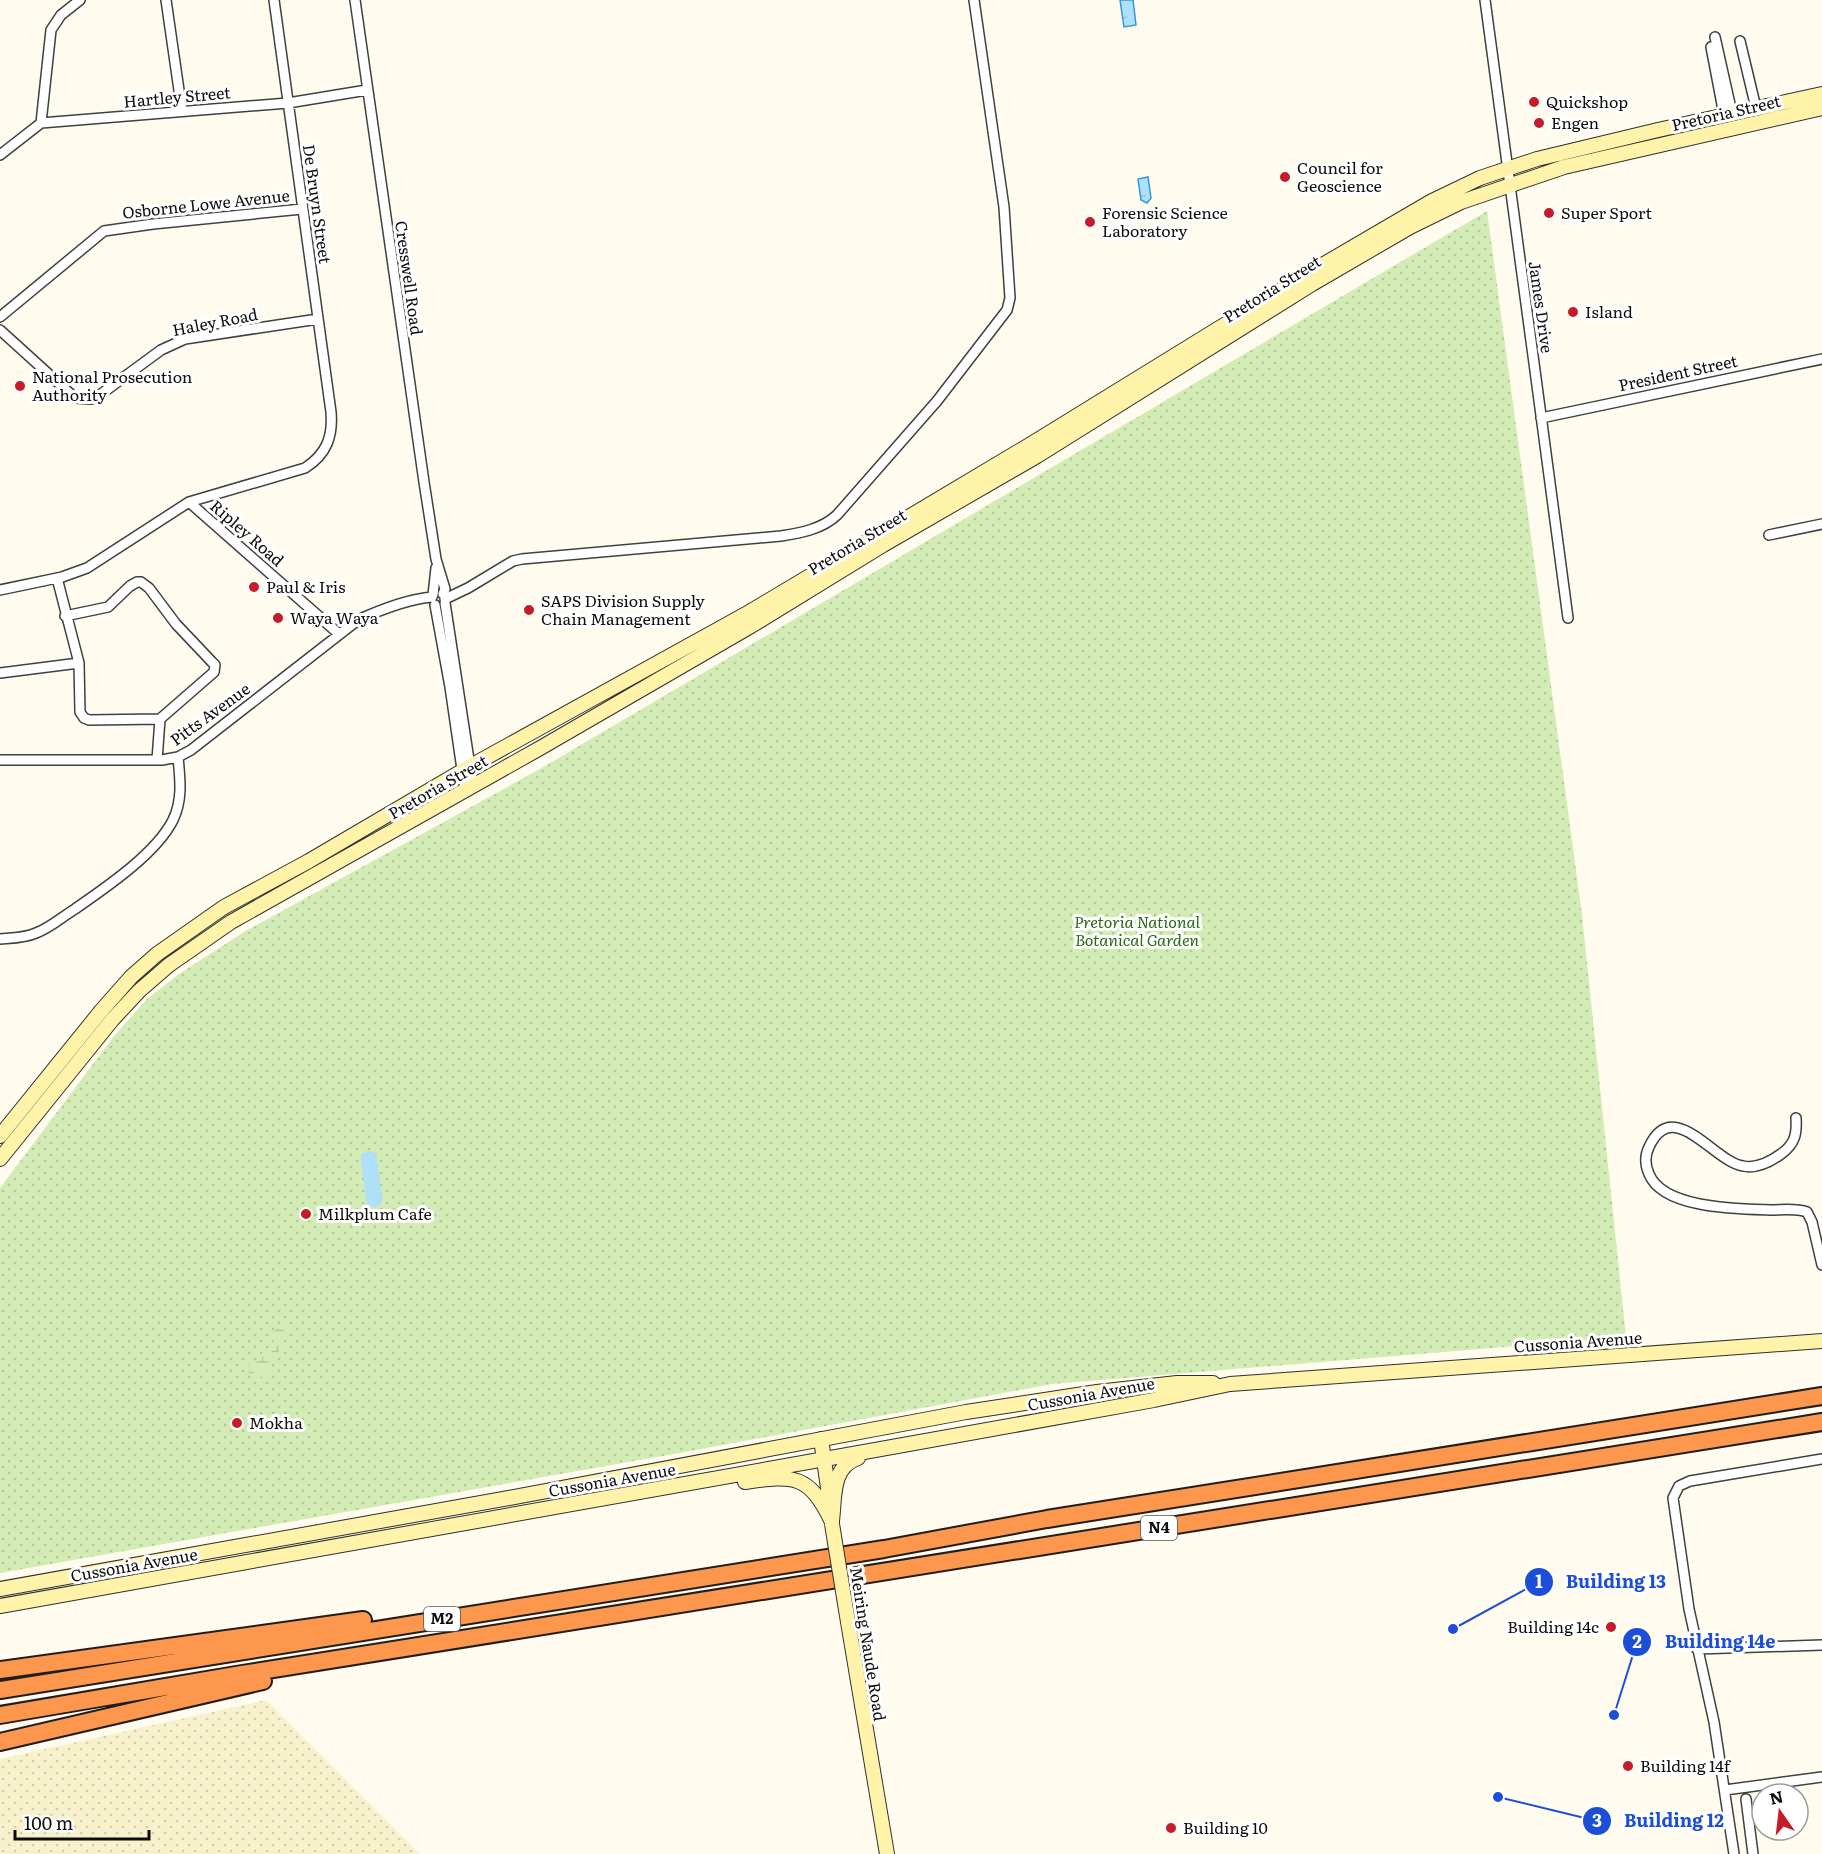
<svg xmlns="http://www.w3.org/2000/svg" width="1822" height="1854" font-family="Literata,serif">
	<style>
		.farmland { fill: url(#farmland-dots) }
		.grass { fill: url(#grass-dots) }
		.wetland { fill: url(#wetland-marsh) }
		.water { fill: url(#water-ripples); stroke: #319ad6; stroke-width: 1.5 }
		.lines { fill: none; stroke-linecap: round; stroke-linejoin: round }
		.river { stroke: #afe0fa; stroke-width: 16 }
		.street-casing { stroke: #404040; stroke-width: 12 }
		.secondary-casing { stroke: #2f2f2f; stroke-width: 16 }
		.highway-casing { stroke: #1e1e1e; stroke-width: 20 }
		.street { stroke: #fff; stroke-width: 9 }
		.secondary { stroke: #fff2a9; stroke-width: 14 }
		.highway { stroke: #fd974d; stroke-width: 16 }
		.secondary-bridge-casing { stroke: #2f2f2f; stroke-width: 16; stroke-linecap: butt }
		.secondary-bridge { stroke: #fff2a9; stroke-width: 14 }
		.poi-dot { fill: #c61c2a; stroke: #fff; stroke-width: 2 }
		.labels { text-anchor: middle; stroke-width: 6; stroke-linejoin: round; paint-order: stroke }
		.shield { fill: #fff; stroke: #565656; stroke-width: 1.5 }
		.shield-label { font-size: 15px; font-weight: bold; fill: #0d0d0d }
		.street-label { font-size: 16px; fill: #0d0d0d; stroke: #fff }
		.poi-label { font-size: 16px; fill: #0d0d0d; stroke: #fff; text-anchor: start }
		.park-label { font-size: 16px; font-style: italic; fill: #2d6919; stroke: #fff }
		.leader { fill: none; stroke: #1d4ed8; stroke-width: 2 }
		.callout-dot { fill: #1d4ed8; stroke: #fff; stroke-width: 2 }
		.mark-label { font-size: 18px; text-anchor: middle; font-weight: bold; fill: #fff }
		.callout-label { font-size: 18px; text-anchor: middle; font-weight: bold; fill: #1d4ed8; stroke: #fff; stroke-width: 6; stroke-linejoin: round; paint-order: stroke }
	</style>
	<defs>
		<pattern id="farmland-dots" width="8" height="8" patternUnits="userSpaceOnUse" patternTransform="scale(1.5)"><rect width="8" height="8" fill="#f7f2cc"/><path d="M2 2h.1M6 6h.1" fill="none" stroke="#d3ceae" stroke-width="1.8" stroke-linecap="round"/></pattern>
		<pattern id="grass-dots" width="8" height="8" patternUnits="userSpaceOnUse" patternTransform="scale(1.5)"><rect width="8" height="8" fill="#d3ecb5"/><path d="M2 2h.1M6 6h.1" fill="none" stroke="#b4c99a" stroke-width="1.8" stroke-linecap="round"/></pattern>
		<pattern id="wetland-marsh" width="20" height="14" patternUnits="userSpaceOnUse" patternTransform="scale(1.5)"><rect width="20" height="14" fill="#d3ecb5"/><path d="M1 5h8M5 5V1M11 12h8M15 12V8" fill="none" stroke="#b4c99a"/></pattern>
		<pattern id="water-ripples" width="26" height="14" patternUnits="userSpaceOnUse" patternTransform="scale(1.5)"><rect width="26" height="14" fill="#afe0fa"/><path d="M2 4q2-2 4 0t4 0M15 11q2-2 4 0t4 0" fill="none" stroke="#95bfd5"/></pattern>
	</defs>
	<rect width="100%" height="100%" fill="#fffbee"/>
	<path class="farmland" d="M266,1700L420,1854H0V1759Z"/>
	<path class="grass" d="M1487,211L1582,915L1626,1337L1052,1384L674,1454L0,1573V1188L114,1036L147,999L179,974L244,932L540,769Z"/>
	<path class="wetland" d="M286,1322L292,1326L267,1374L259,1378L249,1376L248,1365C265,1355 275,1355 273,1332Z"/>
	<path class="water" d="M1120,0H1133L1136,25L1124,27Z
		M1148,177L1151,198L1147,203L1141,200L1138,179Z"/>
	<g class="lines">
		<path class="river" d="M369,1159L374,1199"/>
		<defs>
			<path id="street" d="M166,0L182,111
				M355,0L424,482L436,559L445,589L443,594
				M1485,0C1514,206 1540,412 1568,618
				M1715,37L1732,113
				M1740,41L1756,108
				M1711,47L1724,115
				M41,123L51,30L61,15L80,0
				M0,155L41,123L288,103L367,90
				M0,317L104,231L153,224L302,209
				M0,330L75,398L91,399L97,397L161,350L185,339L318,319
				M1541,418L1822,359
				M189,502L339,634
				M1769,535L1822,524
				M57,578L79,663L80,712L84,718L89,720L160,719L214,672L215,665L212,662L176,624L149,588L141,582H137L130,586L108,607L65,616
				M0,590L62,577L87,568L189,502L305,468C327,454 333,436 331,412L274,0
				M433,595L436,568
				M445,599L468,588L513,561L522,559L781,536C801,533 822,529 837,515L937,401L1007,310L1010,298L1004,207L974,0
				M445,603L473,786
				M435,605L450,687L465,790
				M0,673L79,663
				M0,760H162L178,757L191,750L358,620C380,610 408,599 432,597
				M157,760L160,719
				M0,939C12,938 25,938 36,933C50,928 62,917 75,909C105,888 156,854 173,820C183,799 180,779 178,757
				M1796,1118C1797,1134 1795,1144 1781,1154C1770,1162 1757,1169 1743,1166C1714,1162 1673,1095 1649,1147C1645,1155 1645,1165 1649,1174C1663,1209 1739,1209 1771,1210C1782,1210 1796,1208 1807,1212L1812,1222L1822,1265
				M1697,1649L1822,1645
				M1725,1790L1822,1777
				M1746,1799L1753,1854
				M1734,1854L1714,1722L1689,1609L1673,1498L1679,1486L1690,1481L1822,1459"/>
			<path id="secondary" d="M0,1136L101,1011L131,977L157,954L224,907L309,861L469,767L746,614L1031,444L1307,274L1432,201L1480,178L1537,159L1658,130L1822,94
				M0,1159L112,1020L139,991L169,965L231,922L542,747L751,626L883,545L1037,456L1312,284L1410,227L1461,202L1564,167L1822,108
				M821,1439L829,1495
				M745,1482C794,1475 809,1474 832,1522
				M832,1521C835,1497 831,1467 858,1458
				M0,1589L509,1498L966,1412L1097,1392L1177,1383H1213
				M0,1606L825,1459L1154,1400L1230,1384L1822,1341
				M848,1622L887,1854"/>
			<path id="highway" d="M0,1670L363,1620
				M0,1690L884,1549L1047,1519L1822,1396
				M0,1715L242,1674L1822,1422
				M0,1742L263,1681"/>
		</defs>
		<use href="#street" class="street-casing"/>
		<use href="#secondary" class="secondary-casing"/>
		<use href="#highway" class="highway-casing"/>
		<use href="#street" class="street"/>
		<use href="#secondary" class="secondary"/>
		<use href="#highway" class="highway"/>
		<defs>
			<path id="secondary-bridge" d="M832,1524L848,1622"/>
		</defs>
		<use href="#secondary-bridge" class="secondary-bridge-casing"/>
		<use href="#secondary-bridge" class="secondary-bridge"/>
	</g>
	<g class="poi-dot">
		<circle cx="1534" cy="102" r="6"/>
		<circle cx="1539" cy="123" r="6"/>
		<circle cx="1285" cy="177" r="6"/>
		<circle cx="1549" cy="213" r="6"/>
		<circle cx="1090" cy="222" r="6"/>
		<circle cx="1573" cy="312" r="6"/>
		<circle cx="20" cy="386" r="6"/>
		<circle cx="254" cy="587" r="6"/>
		<circle cx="529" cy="610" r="6"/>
		<circle cx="278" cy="618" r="6"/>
		<circle cx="306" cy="1214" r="6"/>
		<circle cx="237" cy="1423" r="6"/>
		<circle cx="1611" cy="1627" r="6"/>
		<circle cx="1628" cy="1766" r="6"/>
		<circle cx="1171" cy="1828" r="6"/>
	</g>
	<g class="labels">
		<g class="shield">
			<rect x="1141" y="1516" width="36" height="24" rx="4.5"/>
			<rect x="424" y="1607" width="36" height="24" rx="4.5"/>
		</g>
		<g class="shield-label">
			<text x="1159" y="1533">N4</text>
			<text x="442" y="1624">M2</text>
		</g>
		<g class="street-label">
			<text transform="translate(177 97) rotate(-5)" y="6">Hartley Street</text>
			<text transform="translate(1726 113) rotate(-13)" y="6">Pretoria Street</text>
			<text transform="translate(206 204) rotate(-6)" y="6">Osborne Lowe Avenue</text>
			<text transform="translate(317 204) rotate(82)" y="6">De Bruyn Street</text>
			<text transform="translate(409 278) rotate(82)" y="6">Cresswell Road</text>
			<text transform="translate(1272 289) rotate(-32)" y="6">Pretoria Street</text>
			<text transform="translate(1541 307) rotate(82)" y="6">James Drive</text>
			<text transform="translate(215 322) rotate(-11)" y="6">Haley Road</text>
			<text transform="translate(1678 373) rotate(-12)" y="6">President Street</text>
			<text transform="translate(247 533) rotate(41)" y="6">Ripley Road</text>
			<text transform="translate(857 542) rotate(-31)" y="6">Pretoria Street</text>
			<text transform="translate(210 714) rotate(-36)" y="6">Pitts Avenue</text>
			<text transform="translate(438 787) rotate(-30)" y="6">Pretoria Street</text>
			<text transform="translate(1578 1342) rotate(-4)" y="6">Cussonia Avenue</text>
			<text transform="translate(1091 1394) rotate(-10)" y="6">Cussonia Avenue</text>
			<text transform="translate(612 1480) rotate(-10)" y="6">Cussonia Avenue</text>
			<text transform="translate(134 1565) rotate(-10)" y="6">Cussonia Avenue</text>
			<text transform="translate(868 1644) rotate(81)" y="6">Meiring Naude Road</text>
		</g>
		<g class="poi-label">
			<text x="1546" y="108">Quickshop</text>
			<text x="1551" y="129">Engen</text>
			<text x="1297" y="174">Council for<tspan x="1297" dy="18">Geoscience</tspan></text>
			<text x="1102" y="219">Forensic Science<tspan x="1102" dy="18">Laboratory</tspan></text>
			<text x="1561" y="219">Super Sport</text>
			<text x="1585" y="318">Island</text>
			<text x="32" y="383">National Prosecution<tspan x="32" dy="18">Authority</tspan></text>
			<text x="266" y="593">Paul &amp; Iris</text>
			<text x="541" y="607">SAPS Division Supply<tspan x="541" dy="18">Chain Management</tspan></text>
			<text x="290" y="624">Waya Waya</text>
			<text x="318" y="1220">Milkplum Cafe</text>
			<text x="249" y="1429">Mokha</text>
			<text x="1599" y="1633" text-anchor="end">Building 14c</text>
			<text x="1640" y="1772">Building 14f</text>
			<text x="1183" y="1834">Building 10</text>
		</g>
		<g class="park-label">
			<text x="1137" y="928">Pretoria National<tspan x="1137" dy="18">Botanical Garden</tspan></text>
		</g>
	</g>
	<path class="leader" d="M1453 1629L1539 1582M1614 1715L1637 1642M1498 1797L1597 1821"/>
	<g class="callout-dot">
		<circle cx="1453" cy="1629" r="6"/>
		<circle cx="1614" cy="1715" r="6"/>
		<circle cx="1498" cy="1797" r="6"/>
		<circle cx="1539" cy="1582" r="15"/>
		<circle cx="1637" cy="1642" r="15"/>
		<circle cx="1597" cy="1821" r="15"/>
	</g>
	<g class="mark-label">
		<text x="1539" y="1588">1</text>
		<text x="1637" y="1648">2</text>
		<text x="1597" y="1827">3</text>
	</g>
	<g class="callout-label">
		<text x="1616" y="1588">Building 13</text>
		<text x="1720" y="1648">Building 14e</text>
		<text x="1674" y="1827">Building 12</text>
	</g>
	<g transform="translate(1780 1812) rotate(346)"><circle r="28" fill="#ffffff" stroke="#9e9e9e" stroke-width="1.5"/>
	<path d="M0-4.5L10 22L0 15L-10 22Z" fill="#c61c2a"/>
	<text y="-9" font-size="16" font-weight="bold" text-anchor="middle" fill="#0d0d0d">N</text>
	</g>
	<path d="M15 1830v9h134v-9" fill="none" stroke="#0d0d0d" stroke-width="3"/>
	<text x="24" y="1830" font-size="18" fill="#0d0d0d" stroke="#ffffff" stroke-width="4.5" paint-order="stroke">100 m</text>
</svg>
